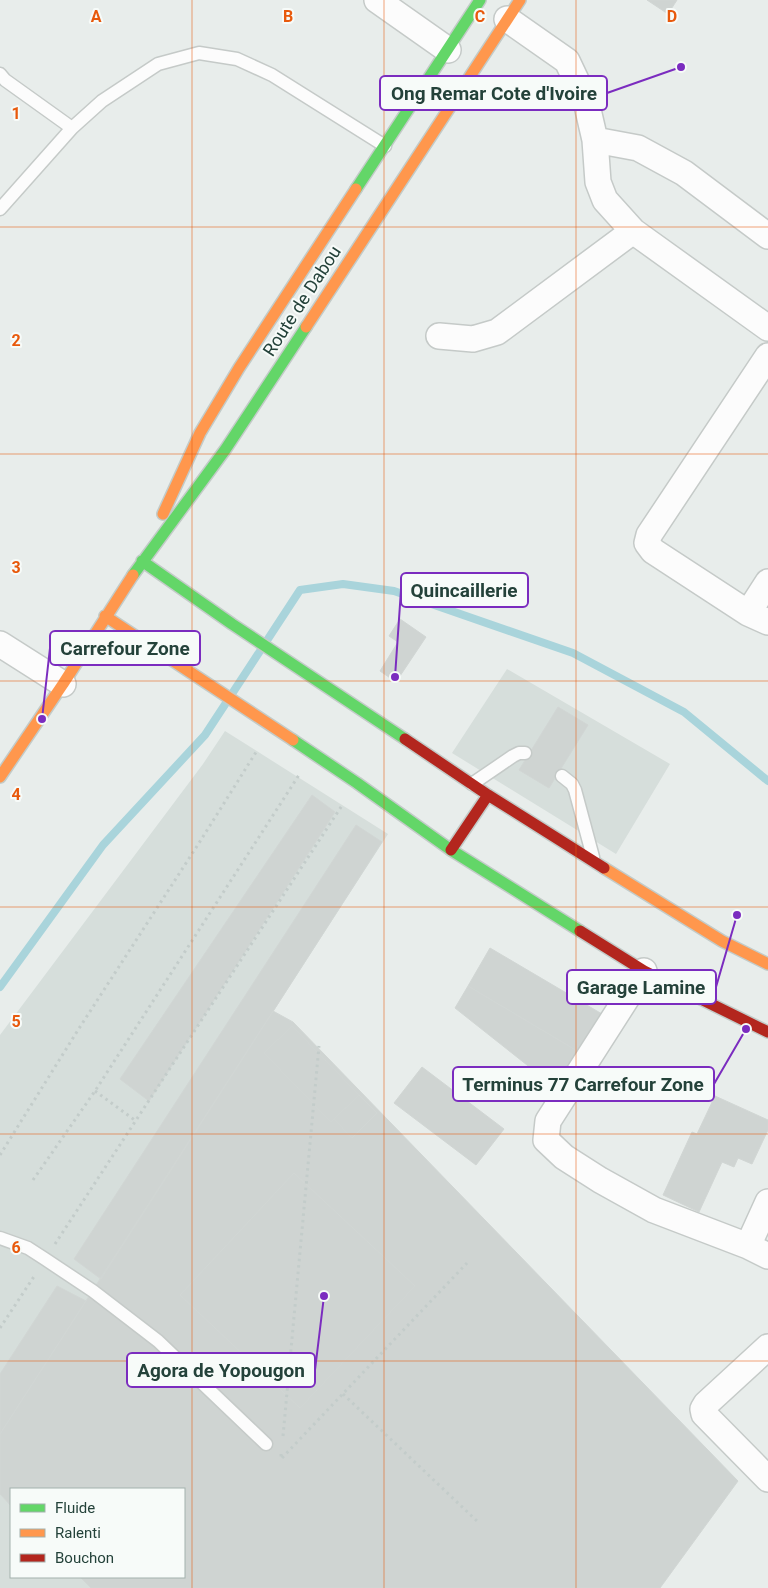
<svg xmlns="http://www.w3.org/2000/svg" width="768" height="1588" font-family="Roboto,sans-serif">
	<style>
		.built { fill: #d6dedb }
		.lines { fill: none; stroke-linecap: round; stroke-linejoin: round }
		.stream { stroke: #a9d4db; stroke-width: 8 }
		.building { fill: #cfd4d2; stroke: #d1d6d4 }
		.lane-casing { stroke: #c5cac8; stroke-width: 15 }
		.street-casing { stroke: #c5cac8; stroke-width: 28 }
		.fast-casing { stroke: #c3cbc8; stroke-width: 14 }
		.slow-casing { stroke: #c3cbc8; stroke-width: 14 }
		.jam-casing { stroke: #c3cbc8; stroke-width: 14 }
		.path { stroke: #c3ccca; stroke-width: 3; stroke-dasharray: 2.5 4; stroke-linecap: butt }
		.lane { stroke: #fcfcfc; stroke-width: 12 }
		.street { stroke: #fcfcfc; stroke-width: 25 }
		.fast { stroke: #63d668; stroke-width: 11 }
		.slow { stroke: #ff974d; stroke-width: 11 }
		.jam { stroke: #b3261e; stroke-width: 11 }
		.grid { fill: none; stroke: #e8590c; stroke-width: 1; stroke-opacity: 0.55 }
		.labels { text-anchor: middle; stroke-width: 4; stroke-linejoin: round; paint-order: stroke }
		.street-label { font-size: 18px; fill: #24423a; stroke: #f7fbf9 }
		.grid-label { font-size: 16px; text-anchor: middle; font-weight: bold; fill: #e8590c; stroke: #f7fbf9; stroke-width: 4; stroke-linejoin: round; paint-order: stroke }
		.leader { fill: none; stroke: #7b2cbf; stroke-width: 2 }
		.callout-dot { fill: #7b2cbf; stroke: #f7fbf9; stroke-width: 2 }
		.callout { fill: #f7fbf9; stroke: #7b2cbf; stroke-width: 2 }
		.callout-label { font-size: 19px; text-anchor: middle; font-weight: bold; fill: #24423a }
	</style>
	<rect width="100%" height="100%" fill="#e8edeb"/>
	<path class="built" d="M507,669L670,764L616,854L452,753Z
		M225,731L388,834L0,1434V1035L203,764Z
		M0,1494L11,1506V1577H80L91,1588H0Z"/>
	<g class="lines">
		<path class="stream" d="M0,987L103,845L205,735L300,590L343,584L394,591L573,653L684,712L768,781"/>
	</g>
	<path class="building" d="M647,0H677L668,14Z
		M400,619L426,637L396,682L380,671L398,642L389,636Z
		M558,707L588,725L549,788L519,770Z
		M312,795L335,812L149,1101L120,1079Z
		M356,825L382,842L101,1279L74,1259Z
		M490,948L602,1014L579,1052L468,986Z
		M468,986L579,1052L556,1088L455,1008Z
		M273,1011L293,1022L738,1481L660,1588H91L80,1577H184V1489H11V1506L0,1494V1434Z
		M292,1026L359,1095L331,1122L264,1053Z
		M422,1067L504,1129L476,1165L394,1103Z
		M359,1095L377,1113L352,1138L334,1119Z
		M715,1096L768,1120V1130L752,1164L738,1158L734,1167L722,1162L699,1212L663,1195L692,1132L697,1134Z
		M294,1173L415,1286L300,1408L180,1295Z
		M57,1286L86,1301L0,1434V1374Z"/>
	<g class="lines">
		<defs>
			<path id="lane" d="M0,74L5,80L72,128
				M0,209L72,128L102,101L158,64L199,53L237,59L272,75L385,146
				M562,776L572,784L575,790L593,857
				M472,784L513,756L519,753H525
				M0,1238L28,1248L45,1259L93,1291L158,1341L266,1444"/>
			<path id="street" d="M377,0L448,50
				M507,19L567,61L586,101L595,140L598,182L605,200L633,231L768,328
				M595,140L638,148L684,173L768,236
				M439,336L473,339L497,332L633,231
				M768,356L649,535L647,543L653,551L748,613L768,622
				M748,613L768,582
				M0,644L63,684
				M644,971L548,1121L546,1140L564,1157L600,1180L654,1210L748,1246
				M768,1202L748,1246L768,1256
				M768,1347L706,1404L703,1409L704,1414L768,1479"/>
			<path id="fast" d="M356,189L480,0
				M142,561L232,624L405,739
				M133,575L225,450L306,327
				M293,740L357,783L451,850L580,931"/>
			<path id="slow" d="M306,327L520,0
				M163,514L200,433L239,368L356,189
				M105,616L293,740
				M0,777L63,684L133,575
				M604,868L722,941L768,964"/>
			<path id="jam" d="M405,739L488,795L604,868
				M451,850L488,795
				M580,931L644,971L768,1032"/>
		</defs>
		<use href="#lane" class="lane-casing"/>
		<use href="#street" class="street-casing"/>
		<use href="#fast" class="fast-casing"/>
		<use href="#slow" class="slow-casing"/>
		<use href="#jam" class="jam-casing"/>
		<path class="path" d="M95,1091L136,1121
			M0,1155L78,1030L199,843L258,749
			M33,1180L95,1091L299,775
			M55,1244L343,804
			M0,1328L35,1275
			M343,1394L478,1522
			M283,1436L319,1046
			M281,1454V1459L467,1263"/>
		<use href="#lane" class="lane"/>
		<use href="#street" class="street"/>
		<use href="#fast" class="fast"/>
		<use href="#slow" class="slow"/>
		<use href="#jam" class="jam"/>
	</g>
	<path class="grid" d="M192,0V1588M384,0V1588M576,0V1588M0,227H768M0,454H768M0,681H768M0,907H768M0,1134H768M0,1361H768"/>
	<g class="labels">
		<g class="street-label">
			<text transform="translate(302 301) rotate(-57)" y="6">Route de Dabou</text>
		</g>
	</g>
	<g class="grid-label">
		<text x="96" y="22">A</text>
		<text x="288" y="22">B</text>
		<text x="480" y="22">C</text>
		<text x="672" y="22">D</text>
		<text x="16" y="119">1</text>
		<text x="16" y="346">2</text>
		<text x="16" y="573">3</text>
		<text x="16" y="800">4</text>
		<text x="16" y="1027">5</text>
		<text x="16" y="1253">6</text>
	</g>
	<path class="leader" d="M681 67L607 93M395 677L401 590M42 719L50 648M737 915L716 987M746 1029L714 1084M324 1296L315 1370"/>
	<g class="callout-dot">
		<circle cx="681" cy="67" r="5"/>
		<circle cx="395" cy="677" r="5"/>
		<circle cx="42" cy="719" r="5"/>
		<circle cx="737" cy="915" r="5"/>
		<circle cx="746" cy="1029" r="5"/>
		<circle cx="324" cy="1296" r="5"/>
	</g>
	<g class="callout">
		<rect x="380" y="76" width="227" height="34" rx="5"/>
		<rect x="401" y="573" width="127" height="34" rx="5"/>
		<rect x="50" y="631" width="150" height="34" rx="5"/>
		<rect x="567" y="970" width="149" height="34" rx="5"/>
		<rect x="453" y="1067" width="261" height="34" rx="5"/>
		<rect x="127" y="1353" width="188" height="34" rx="5"/>
	</g>
	<g class="callout-label">
		<text x="494" y="100">Ong Remar Cote d'Ivoire</text>
		<text x="464" y="597">Quincaillerie</text>
		<text x="125" y="655">Carrefour Zone</text>
		<text x="641" y="994">Garage Lamine</text>
		<text x="583" y="1091">Terminus 77 Carrefour Zone</text>
		<text x="221" y="1377">Agora de Yopougon</text>
	</g>
	<rect x="10" y="1488" width="175" height="90" fill="#f7fbf9" stroke="#a3b1ad"/>
	<rect x="20" y="1504" width="25" height="8" fill="#63d668" stroke="#a3b1ad"/>
	<text x="55" y="1513" font-size="15" fill="#24423a">Fluide</text>
	<rect x="20" y="1529" width="25" height="8" fill="#ff974d" stroke="#a3b1ad"/>
	<text x="55" y="1538" font-size="15" fill="#24423a">Ralenti</text>
	<rect x="20" y="1554" width="25" height="8" fill="#b3261e" stroke="#a3b1ad"/>
	<text x="55" y="1563" font-size="15" fill="#24423a">Bouchon</text>
</svg>
